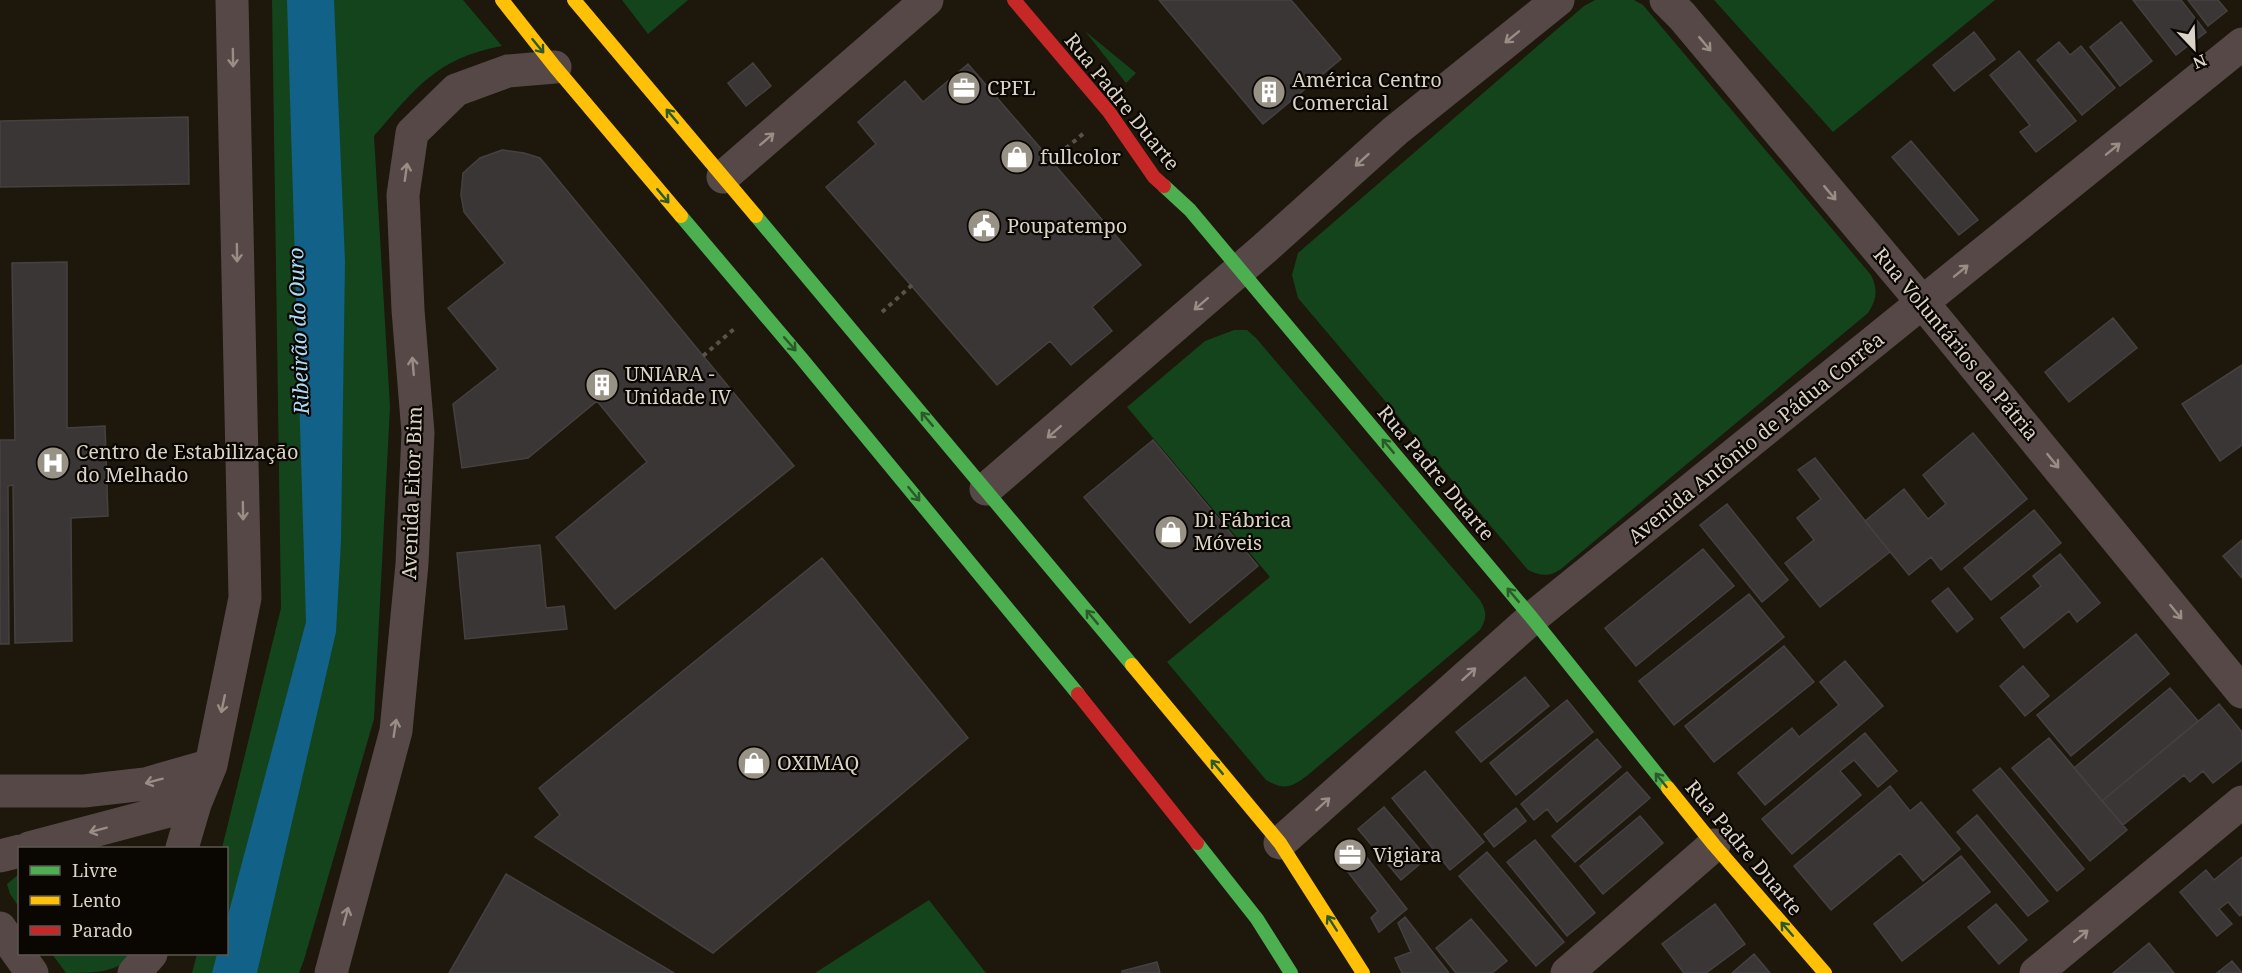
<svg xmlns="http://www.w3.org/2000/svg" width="2242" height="973" font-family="'Noto Serif',serif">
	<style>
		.green { fill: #13441b }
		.water { fill: #126188 }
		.building { fill: #3b3636; stroke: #464141; stroke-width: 1.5 }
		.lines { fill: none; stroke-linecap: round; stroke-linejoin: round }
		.path { stroke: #5a514d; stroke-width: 4; stroke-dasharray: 4.5 4.5; stroke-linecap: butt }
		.street { stroke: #554846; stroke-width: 33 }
		.fast { stroke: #4caf50; stroke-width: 14 }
		.slow { stroke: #ffc107; stroke-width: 14 }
		.jam { stroke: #c62828; stroke-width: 14 }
		.oneway { stroke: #988e86 }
		.oneway2 { stroke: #2b5a28 }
		.labels { text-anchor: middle; stroke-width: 4.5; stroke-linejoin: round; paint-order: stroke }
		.poi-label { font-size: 20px; fill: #dbd3c6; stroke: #0a0601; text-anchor: start }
		.street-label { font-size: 20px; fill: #dbd3c6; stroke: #0a0601 }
		.water-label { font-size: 21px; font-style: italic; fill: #acdaf8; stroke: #0a0601 }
	</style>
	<rect width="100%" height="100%" fill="#1d170c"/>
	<path class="green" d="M272,0H463L502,46C436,58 415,89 374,136L390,407L374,719L304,960L299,973H192L197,954H226V848H222L281,608Z
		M622,0H688L648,34Z
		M1595,0H1634L1643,5L1871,275C1878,289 1877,300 1868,313L1561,569C1550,577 1540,576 1528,570L1298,298L1292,275L1298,253L1584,6Z
		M1714,0H1995L1833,132Z
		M1085,31L1136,73L1126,83Z
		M1234,330H1247L1256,338L1480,600C1487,612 1487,618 1480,630L1309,774C1293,787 1285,791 1266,780L1167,662L1270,577L1127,407L1205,341Z
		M19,874H20L19,907L10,894L7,884Z
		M929,900L986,973H815Z
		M52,954H132C120,973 92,973 66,973Z"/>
	<path class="water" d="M287,0H334L345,261L341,541L336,632L257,973H212L217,954H226L227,919L306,622Z"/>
	<path class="building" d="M1159,0H1291L1341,59L1263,124Z
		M2133,0H2181L2206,32L2176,55Z
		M2188,0H2218L2227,11L2208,26Z
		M2121,22L2152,61L2120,86L2090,47Z
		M1974,32L1995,59L1954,91L1933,65Z
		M2059,42L2070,55L2081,46L2115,88L2082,115L2037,60Z
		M2019,51L2076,121L2036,152L2020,132L2030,125L1990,75Z
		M753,63L771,86L746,106L728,83Z
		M968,64L1141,265L1092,307L1112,331L1071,365L1050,341L997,385L826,187L876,144L858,122L905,81L923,102Z
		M188,117L189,184L0,187V121Z
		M1911,141L1978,220L1959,235L1892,157Z
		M502,150L524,153L540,158L794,466L615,609L556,537L647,462L597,401L528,458L462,468L453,404L498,369L448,308L505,263L464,212L461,195L463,173L480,158Z
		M67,262V428L105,426L108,516L71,518L72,641L15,643L13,485L8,486L9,644H0V440H15L12,263Z
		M2113,318L2137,348L2069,402L2045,372Z
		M2242,365V445L2220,461L2182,404Z
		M1973,433L2027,499L1941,570L1931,557L1909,575L1865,521L1904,489L1928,519L1946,504L1923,475Z
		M1153,440L1258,566L1190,623L1084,497Z
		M1815,458L1890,552L1820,607L1785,563L1814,540L1797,518L1821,499L1798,470Z
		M1727,504L1788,580L1762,602L1700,525Z
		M2034,510L2061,543L1991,600L1964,568Z
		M2242,540V578L2223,556Z
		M540,545L546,608L564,606L567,629L465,639L457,553Z
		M1703,549L1734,586L1636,666L1605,628Z
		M2060,554L2100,603L2077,622L2069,611L2024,648L2001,618L2041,586L2033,576Z
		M822,558L968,738L713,953L535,837L560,815L539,788Z
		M1948,588L1973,619L1957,632L1932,601Z
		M1749,594L1784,637L1674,725L1639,681Z
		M2136,634L2169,674L2071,756L2037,715Z
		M1784,646L1814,682L1714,762L1685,726Z
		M1845,661L1883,706L1765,805L1738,773L1792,728L1799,737L1839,705L1820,682Z
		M2023,666L2049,696L2025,716L2000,686Z
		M1525,677L1549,706L1481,762L1456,732Z
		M2170,688L2198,721L2102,801L2074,768Z
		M1567,700L1593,732L1516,795L1490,763Z
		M2219,704L2242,732V760L2213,783L2203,771L2190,782L2184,775L2123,825L2102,801Z
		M1865,733L1897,771L1878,787L1854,760L1840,771L1861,795L1792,854L1762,819Z
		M2049,738L2127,830L2090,861L2012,768Z
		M1597,739L1621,767L1557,822L1547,809L1534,820L1521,804Z
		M2000,768L2084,869L2057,891L1973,790Z
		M1425,771L1484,842L1450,870L1392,798Z
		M1627,772L1650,798L1575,862L1552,836Z
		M1890,786L1910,811L1921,802L1960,849L1923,881L1900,853L1831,910L1794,866Z
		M1384,807L1427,858L1401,880L1358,829Z
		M1516,808L1526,821L1494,847L1484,834Z
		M1977,815L2048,901L2028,916L1957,832Z
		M1640,816L1663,843L1603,894L1580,866Z
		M1353,840L1407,909L1379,932L1371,918L1378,911L1335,855Z
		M1535,840L1595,913L1567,936L1507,862Z
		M1487,852L1564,942L1536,966L1459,876Z
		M1961,856L1990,892L1902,961L1874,924Z
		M2242,857V914L2240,916L2228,902L2219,909L2232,924L2217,936L2180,892L2206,870L2214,880Z
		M506,874L674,973H449Z
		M1715,904L1745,944L1706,973H1684L1662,944Z
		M1996,904L2027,940L1999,964L1968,927Z
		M1405,917L1449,973H1402L1395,958L1411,952L1398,923Z
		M1471,919L1507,961L1492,973H1456L1436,948Z
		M2149,943L2174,973H2113Z
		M1754,954L1770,973H1732Z
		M2232,961L2242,973H2217Z
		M1157,962L1160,973H1122V971Z"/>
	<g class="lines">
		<path class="path" d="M1052,160L1084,133
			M882,312L912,285
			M703,356L734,329"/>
		<path class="street" d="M1666,0L1682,16L1922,302L2242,692
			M723,177L927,0
			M986,489L1265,248L1395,131L1558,0
			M0,791H84L145,784L211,765
			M1280,843L1532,618L2242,44
			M29,848L195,804
			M182,848L195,804L211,765L245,598L232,0
			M0,856L20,851
			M0,928L32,973
			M134,973L151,954
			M331,973L396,731L412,564L418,433L408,310L403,195L412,133L456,90L508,71L555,67
			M1567,973L1714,845
			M2036,973L2242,802"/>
		<path class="fast" d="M1164,186L1190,210L1532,618L1668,788
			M681,216L802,359L1078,694
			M756,216L1132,665
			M1197,843L1257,919L1291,973"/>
		<path class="slow" d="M502,0L555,67L681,216
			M574,0L756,216
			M1132,665L1280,843L1363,973
			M1668,788L1714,845L1825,973"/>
		<path class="jam" d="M1014,0L1109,112L1154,177L1164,186
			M1078,694L1197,843"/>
	</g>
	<defs><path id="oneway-shaft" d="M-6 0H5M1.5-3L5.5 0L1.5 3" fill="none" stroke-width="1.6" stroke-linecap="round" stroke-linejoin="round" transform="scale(1.5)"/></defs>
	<g class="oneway">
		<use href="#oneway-shaft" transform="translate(1512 37) rotate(141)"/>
		<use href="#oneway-shaft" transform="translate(1705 44) rotate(50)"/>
		<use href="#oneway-shaft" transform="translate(233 58) rotate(89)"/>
		<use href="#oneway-shaft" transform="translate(767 139) rotate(-41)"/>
		<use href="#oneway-shaft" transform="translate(2113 149) rotate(-39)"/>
		<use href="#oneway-shaft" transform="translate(1362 160) rotate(138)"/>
		<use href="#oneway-shaft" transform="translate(406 172) rotate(-82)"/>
		<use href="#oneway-shaft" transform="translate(1830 193) rotate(50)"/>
		<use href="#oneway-shaft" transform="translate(237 253) rotate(89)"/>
		<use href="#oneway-shaft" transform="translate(1961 271) rotate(-39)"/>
		<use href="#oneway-shaft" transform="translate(1201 304) rotate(139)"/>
		<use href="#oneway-shaft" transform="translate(413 366) rotate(-95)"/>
		<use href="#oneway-shaft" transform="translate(1054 432) rotate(139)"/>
		<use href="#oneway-shaft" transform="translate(2053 461) rotate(51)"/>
		<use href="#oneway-shaft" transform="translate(243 511) rotate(89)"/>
		<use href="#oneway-shaft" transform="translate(2176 612) rotate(51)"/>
		<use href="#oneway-shaft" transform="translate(1469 674) rotate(-42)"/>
		<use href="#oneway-shaft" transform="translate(223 704) rotate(102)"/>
		<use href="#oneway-shaft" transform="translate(395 728) rotate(-81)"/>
		<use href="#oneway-shaft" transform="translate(154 781) rotate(165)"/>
		<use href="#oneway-shaft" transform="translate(1323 804) rotate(-42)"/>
		<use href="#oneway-shaft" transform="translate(98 830) rotate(165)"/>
		<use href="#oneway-shaft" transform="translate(346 916) rotate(-75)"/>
		<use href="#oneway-shaft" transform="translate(2081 936) rotate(-40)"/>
	</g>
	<g class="oneway2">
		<use href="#oneway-shaft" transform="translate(538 46) rotate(51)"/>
		<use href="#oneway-shaft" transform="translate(672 116) rotate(-130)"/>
		<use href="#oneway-shaft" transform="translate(663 196) rotate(50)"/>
		<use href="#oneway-shaft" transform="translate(790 344) rotate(49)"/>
		<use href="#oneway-shaft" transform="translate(927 419) rotate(-130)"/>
		<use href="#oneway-shaft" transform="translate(1388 446) rotate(-130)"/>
		<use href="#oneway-shaft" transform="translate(914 494) rotate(51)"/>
		<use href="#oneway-shaft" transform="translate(1513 595) rotate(-130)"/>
		<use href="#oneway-shaft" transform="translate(1092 617) rotate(-130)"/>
		<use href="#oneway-shaft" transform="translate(1217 767) rotate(-130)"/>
		<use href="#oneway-shaft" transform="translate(1661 780) rotate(-129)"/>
		<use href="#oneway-shaft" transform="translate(1332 923) rotate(-123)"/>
		<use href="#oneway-shaft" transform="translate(1787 929) rotate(-131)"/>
	</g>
	<defs>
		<symbol id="office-disc" viewBox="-11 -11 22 22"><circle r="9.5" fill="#989185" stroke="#0a0601"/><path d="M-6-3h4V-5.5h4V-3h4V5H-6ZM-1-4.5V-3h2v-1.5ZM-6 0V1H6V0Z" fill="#fff"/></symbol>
		<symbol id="building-disc" viewBox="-11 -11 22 22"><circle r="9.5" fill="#989185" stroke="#0a0601"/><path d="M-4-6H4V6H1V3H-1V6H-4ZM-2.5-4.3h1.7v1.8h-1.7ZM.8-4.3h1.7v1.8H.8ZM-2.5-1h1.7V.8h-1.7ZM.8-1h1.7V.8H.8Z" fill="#fff"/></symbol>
		<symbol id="shop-disc" viewBox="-11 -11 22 22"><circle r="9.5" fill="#989185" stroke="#0a0601"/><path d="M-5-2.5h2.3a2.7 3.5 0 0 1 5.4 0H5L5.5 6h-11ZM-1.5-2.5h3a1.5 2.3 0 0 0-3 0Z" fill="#fff"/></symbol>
		<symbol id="civic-disc" viewBox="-11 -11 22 22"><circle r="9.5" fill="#989185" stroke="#0a0601"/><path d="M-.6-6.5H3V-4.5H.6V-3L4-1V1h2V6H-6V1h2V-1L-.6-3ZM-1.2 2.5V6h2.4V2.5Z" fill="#fff"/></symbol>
		<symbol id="hospital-disc" viewBox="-11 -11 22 22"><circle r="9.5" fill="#989185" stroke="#0a0601"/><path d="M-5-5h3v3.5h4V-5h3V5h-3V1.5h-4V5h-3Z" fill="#fff"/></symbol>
	</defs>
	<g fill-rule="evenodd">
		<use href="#office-disc" x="945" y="69" width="38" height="38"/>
		<use href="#building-disc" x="1250" y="73" width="38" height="38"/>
		<use href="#shop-disc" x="998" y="138" width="38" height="38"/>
		<use href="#civic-disc" x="965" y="207" width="38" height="38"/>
		<use href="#building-disc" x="583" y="366" width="38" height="38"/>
		<use href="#hospital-disc" x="34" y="444" width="38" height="38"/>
		<use href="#shop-disc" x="1152" y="513" width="38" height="38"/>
		<use href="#shop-disc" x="735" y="744" width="38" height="38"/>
		<use href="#office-disc" x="1331" y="836" width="38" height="38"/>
	</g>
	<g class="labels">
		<g class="poi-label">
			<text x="1292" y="87">América Centro<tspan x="1292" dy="23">Comercial</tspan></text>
			<text x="987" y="95">CPFL</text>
			<text x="1040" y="164">fullcolor</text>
			<text x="1007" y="233">Poupatempo</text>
			<text x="625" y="381">UNIARA -<tspan x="625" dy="23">Unidade IV</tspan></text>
			<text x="76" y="459">Centro de Estabilização<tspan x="76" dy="23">do Melhado</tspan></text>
			<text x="1194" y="527">Di Fábrica<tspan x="1194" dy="23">Móveis</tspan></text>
			<text x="777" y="770">OXIMAQ</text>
			<text x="1373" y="862">Vigiara</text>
		</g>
		<g class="street-label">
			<text transform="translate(1122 102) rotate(51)" y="7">Rua Padre Duarte</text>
			<text transform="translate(1956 344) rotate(50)" y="7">Rua Voluntários da Pátria</text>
			<text transform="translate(1756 438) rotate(-39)" y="7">Avenida Antônio de Pádua Corrêa</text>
			<text transform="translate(1436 473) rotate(50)" y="7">Rua Padre Duarte</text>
			<text transform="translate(412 493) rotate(-88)" y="7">Avenida Eitor Bim</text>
			<text transform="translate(1744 848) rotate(50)" y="7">Rua Padre Duarte</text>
		</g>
		<g class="water-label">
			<text transform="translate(299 331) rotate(-92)" y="7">Ribeirão do Ouro</text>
		</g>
	</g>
	<rect x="18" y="847" width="210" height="108" fill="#0a0601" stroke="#5e5850" stroke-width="1.5"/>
	<rect x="30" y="866" width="30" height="9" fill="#4caf50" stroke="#5e5850" stroke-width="1.5"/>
	<text x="72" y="877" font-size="18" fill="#dbd3c6">Livre</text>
	<rect x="30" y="896" width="30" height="9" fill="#ffc107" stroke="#5e5850" stroke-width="1.5"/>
	<text x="72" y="907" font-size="18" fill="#dbd3c6">Lento</text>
	<rect x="30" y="926" width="30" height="9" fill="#c62828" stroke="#5e5850" stroke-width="1.5"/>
	<text x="72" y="937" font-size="18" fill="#dbd3c6">Parado</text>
	<g transform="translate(2194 48) rotate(157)" stroke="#0a0601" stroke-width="4.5" paint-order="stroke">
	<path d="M0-4.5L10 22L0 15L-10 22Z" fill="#dbd3c6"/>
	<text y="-9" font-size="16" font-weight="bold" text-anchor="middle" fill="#dbd3c6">N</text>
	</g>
</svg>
